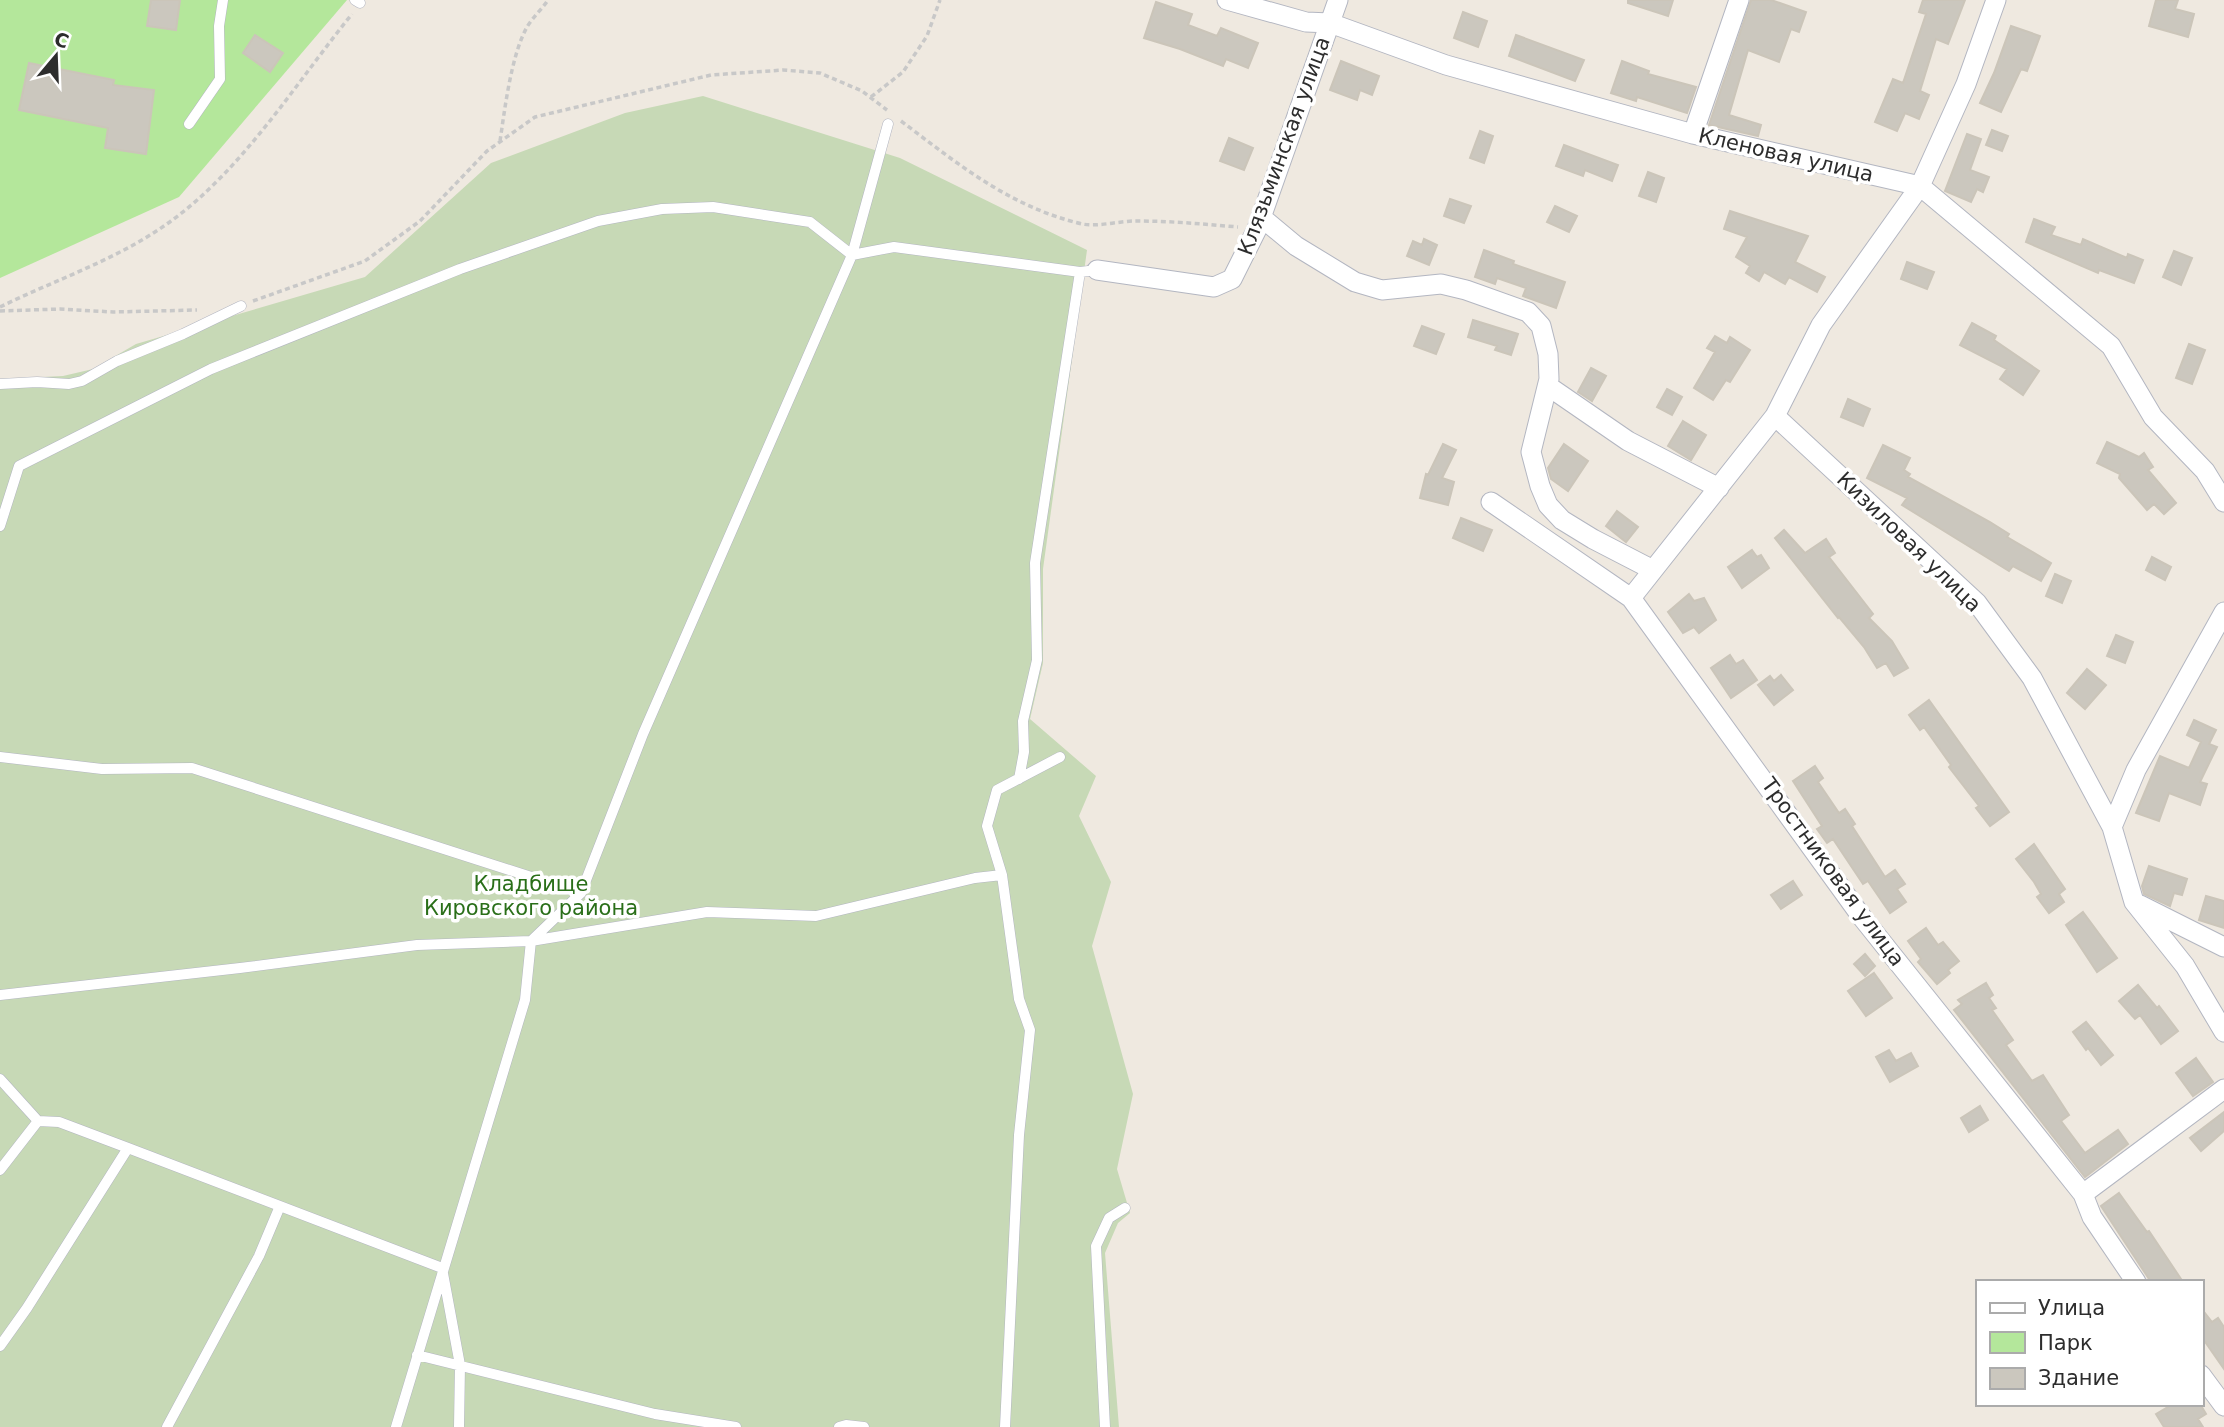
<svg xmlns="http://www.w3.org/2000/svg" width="2224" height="1427" font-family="'DejaVu Sans',sans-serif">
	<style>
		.green { fill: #b4e79b }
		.cemetery { fill: #c7d9b6 }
		.building { fill: #cbc7be; stroke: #cbc5b9; stroke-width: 2 }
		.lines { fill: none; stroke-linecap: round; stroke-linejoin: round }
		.lane-casing { stroke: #b3b6c1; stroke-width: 11 }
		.street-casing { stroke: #b3b6c1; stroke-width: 21 }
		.path { stroke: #c8c8c8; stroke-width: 3.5; stroke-dasharray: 5 3.5; stroke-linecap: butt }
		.lane { stroke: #fff; stroke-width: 10 }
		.street { stroke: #fff; stroke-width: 19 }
		.labels { text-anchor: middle; stroke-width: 7; stroke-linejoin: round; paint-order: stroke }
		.street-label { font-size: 21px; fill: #2d2d2d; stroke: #fff }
		.park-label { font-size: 21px; fill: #2a6f19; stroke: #fff }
	</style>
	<rect width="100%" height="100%" fill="#efe9e0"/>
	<path class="green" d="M0,0H347L179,197L0,278Z"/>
	<path class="cemetery" d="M703,96L900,158L1087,250L1043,569V663L1030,719L1096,776L1079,816L1111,882L1092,946L1133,1094L1117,1169L1130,1213L1118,1223L1105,1253L1119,1427H0V379L63,376L93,369L136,344L365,277L491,163L625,113Z"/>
	<path class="building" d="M151,0H180L176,30L147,26Z
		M1628,0H1673L1668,16L1628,3Z
		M1751,0H1771L1806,12L1799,32L1791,29L1779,62L1748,50L1729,115L1761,125L1758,136L1709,125Z
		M1923,0H1965L1948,44L1936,39L1920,91L1929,95L1919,119L1905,113L1897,131L1875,122L1893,79L1903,83L1926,14L1919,12Z
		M2156,0H2178L2175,9L2194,14L2188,37L2149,26Z
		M1156,2L1192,14L1188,25L1217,36L1221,28L1258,43L1248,68L1226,59L1223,66L1180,49L1144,38Z
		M1463,12L1487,21L1478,47L1454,38Z
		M2011,26L2040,36L2027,71L2021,69L2001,112L1980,103L1994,73Z
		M255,35L283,53L270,72L243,53Z
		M1516,35L1584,60L1575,81L1509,56Z
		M1341,61L1379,76L1372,95L1360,90L1357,100L1330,90Z
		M1622,61L1649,71L1648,74L1696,87L1687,113L1637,97L1636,101L1611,93Z
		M29,63L114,80L113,85L154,90L146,154L105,148L108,128L19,110Z
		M1992,130L2008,136L2002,151L1986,145Z
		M1480,131L1493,136L1484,163L1470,158Z
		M1967,134L1981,139L1970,170L1989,177L1983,192L1977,189L1971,202L1945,191Z
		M1229,138L1253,148L1244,170L1220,161Z
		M1564,145L1618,165L1612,181L1585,170L1583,176L1556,166Z
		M1648,172L1664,178L1656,202L1639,196Z
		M1450,199L1471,206L1464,223L1444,216Z
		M1555,206L1577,216L1569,232L1547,222Z
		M1730,211L1808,236L1795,262L1825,277L1817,292L1789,277L1785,284L1764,272L1759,281L1746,273L1750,266L1736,257L1747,237L1724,229Z
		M2034,219L2055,227L2051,235L2081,245L2083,239L2127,258L2128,254L2143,260L2134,283L2099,270L2098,273L2026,242Z
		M1424,239L1437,245L1429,265L1407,256L1413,241L1422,245Z
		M1484,250L1514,261L1513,264L1565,282L1556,308L1523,296L1526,288L1497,278L1495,284L1475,277Z
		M2174,251L2192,258L2181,285L2163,277Z
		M1907,262L1934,272L1927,289L1901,279Z
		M1473,320L1518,334L1511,355L1495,350L1497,346L1468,337Z
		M1972,323L1996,336L1994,340L2039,371L2023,395L2000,379L2007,369L1960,345Z
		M1422,326L1444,334L1436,354L1414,346Z
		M1715,336L1727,343L1730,337L1750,350L1730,382L1726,380L1713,400L1694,388L1715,352L1707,348Z
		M2189,344L2205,350L2192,384L2176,378Z
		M1591,368L1606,376L1592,401L1578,392Z
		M1667,389L1682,397L1672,415L1657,407Z
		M1848,399L1870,409L1863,426L1841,417Z
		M1683,421L1706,435L1691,460L1668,446Z
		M2107,442L2139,457L2144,453L2153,467L2148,470L2176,503L2164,514L2154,504L2147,510L2119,478L2120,474L2097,463Z
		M1443,444L1456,450L1442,478L1454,482L1448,505L1420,498L1426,474L1428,475Z
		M1564,444L1588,461L1568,491L1551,479L1548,468Z
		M1883,445L1910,458L1904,470L1910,474L1908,477L1990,522L2009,534L2007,537L2051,563L2041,581L2013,566L2009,571L1902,505L1907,498L1867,478Z
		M1617,511L1638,527L1626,542L1606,526Z
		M1461,518L1492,530L1483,551L1453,538Z
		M1784,530L1805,553L1826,539L1835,553L1829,557L1873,614L1869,618L1892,641L1908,668L1894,676L1886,663L1877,668L1864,647L1839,617L1838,618L1775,538Z
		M1752,550L1757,557L1761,555L1769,568L1742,588L1728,567Z
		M2152,557L2171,567L2165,580L2146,570Z
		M2055,574L2071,581L2062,603L2046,596Z
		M1689,594L1694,601L1704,598L1716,620L1699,633L1694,627L1683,633L1668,612Z
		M2116,635L2133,642L2125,663L2107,656Z
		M1730,655L1736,664L1743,660L1757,680L1731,698L1711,668Z
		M2087,669L2106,685L2085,709L2067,693Z
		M1781,675L1793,690L1774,705L1758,685L1770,676L1774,681Z
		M1929,700L2009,812L1990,826L1976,808L1979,806L1949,767L1951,765L1924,727L1920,730L1909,715Z
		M2194,720L2216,730L2209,744L2217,747L2200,782L2207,784L2200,805L2169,793L2159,821L2136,813L2160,756L2189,768L2201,742L2187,735Z
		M1815,766L1823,778L1818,782L1839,813L1845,809L1855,824L1852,826L1885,877L1895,870L1905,884L1897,889L1906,902L1890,913L1868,881L1863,884L1833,839L1827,843L1817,829L1822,826L1793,781Z
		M2034,844L2065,889L2059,894L2064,902L2049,913L2037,897L2041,894L2034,882L2016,859Z
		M2149,866L2187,879L2182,895L2174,893L2170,906L2144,894L2142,886Z
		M1793,881L1802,895L1781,909L1771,895Z
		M2206,896L2224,901V928L2199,920Z
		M2083,912L2117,958L2097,972L2066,925Z
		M1926,928L1938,945L1943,942L1959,961L1948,970L1950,973L1937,984L1918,962L1921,959L1908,941Z
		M1865,954L1875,966L1865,976L1854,964Z
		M1874,973L1892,998L1866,1016L1848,991Z
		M1986,983L1993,995L1989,998L1996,1008L1992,1010L2013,1040L2006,1045L2032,1081L2043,1075L2069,1115L2061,1121L2085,1153L2118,1130L2128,1144L2085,1177L1954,1010L1962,1004L1958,1000Z
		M2138,985L2157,1008L2159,1006L2178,1031L2161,1044L2140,1015L2135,1019L2119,1001Z
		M2086,1022L2113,1055L2101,1065L2088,1048L2086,1050L2073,1032Z
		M1889,1050L1896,1061L1911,1053L1918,1066L1890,1082L1876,1057Z
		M2196,1058L2213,1082L2193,1096L2176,1073Z
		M1980,1106L1988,1120L1969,1132L1961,1118Z
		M2224,1112V1131L2201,1151L2190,1138Z
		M2119,1193L2147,1232L2149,1231L2183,1282H2151L2101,1206Z
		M2201,1308L2212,1322L2218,1318L2224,1327V1369L2201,1336Z
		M2173,1404H2200L2206,1414L2198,1419L2203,1427H2164L2156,1414Z"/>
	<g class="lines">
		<defs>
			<path id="lane" d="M355,0L360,3
				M189,124L220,79L219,26L223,0
				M0,384L37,382L69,384L82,381L117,361L183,334L241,306
				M0,526L19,466L211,369L460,269L598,221L662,209L713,207L810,222L852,255L894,247L1080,272L1097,270
				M0,757L102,769L192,768L581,893
				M1019,779L1024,752L1023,721L1037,660L1035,563L1080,272
				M1002,875L1019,999L1030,1030L1019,1135L1005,1427
				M0,995L240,968L417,945L531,941L707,912L816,916L975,878L1002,875L987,826L997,790L1060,757
				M0,1079L38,1121L0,1170
				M38,1121L59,1122L128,1148
				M0,1346L27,1308L128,1148L442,1268L460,1365L459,1427
				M417,1355L655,1414L736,1427
				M167,1427L259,1256L280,1206
				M396,1427L525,1000L531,941L581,893L643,734L852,255L888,124
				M839,1427L846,1425L864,1427
				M1105,1427L1096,1246L1109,1218L1125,1208"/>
			<path id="street" d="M1227,0L1306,22L1330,23L1446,65L1693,134L1920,186L2111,346L2153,417L2205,471L2224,502
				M1693,134L1739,0
				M1261,217L1296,246L1355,282L1382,290L1441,284L1466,290L1528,312L1541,326L1548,354L1549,379L1531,452L1540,486L1548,505L1562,520L1593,539L1653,570
				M1097,270L1214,287L1232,279L1257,229L1338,0
				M1548,386L1628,441L1719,488
				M1775,416L1977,603L2032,678L2112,827
				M1491,502L1631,598L1861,916L2083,1194L2092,1217L2136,1282
				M1631,598L1775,416L1821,325L1920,186L1966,84L1996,0
				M2224,612L2136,770L2112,827L2134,902L2185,966L2224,1032
				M2140,905L2224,947
				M2083,1194L2224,1089
				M2201,1375L2224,1406"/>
		</defs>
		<use href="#lane" class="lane-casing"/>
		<use href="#street" class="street-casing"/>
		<path class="path" d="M871,97L903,72L927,36L940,0
			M901,121C958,164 1010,207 1082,224C1098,227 1119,221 1136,221C1170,221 1203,224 1238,227
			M500,141C505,108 511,56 527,27C533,17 542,9 548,0
			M253,301L365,261L420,221L487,151L535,117L711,75L783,70L820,73L862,91L887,110
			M0,307C57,279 119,259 171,221C243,169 296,83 352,14
			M0,311L60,309L113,312L197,310"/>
		<use href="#lane" class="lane"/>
		<use href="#street" class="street"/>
	</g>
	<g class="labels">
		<g class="street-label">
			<text transform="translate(1284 146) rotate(-70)" y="7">Клязьминская улица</text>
			<text transform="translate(1786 155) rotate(13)" y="7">Кленовая улица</text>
			<text transform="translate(1909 542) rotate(44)" y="7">Кизиловая улица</text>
			<text transform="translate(1833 872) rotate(54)" y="7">Тростниковая улица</text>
		</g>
		<g class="park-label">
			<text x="531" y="891">Кладбище<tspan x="531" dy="24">Кировского района</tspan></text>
		</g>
	</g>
	<rect x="1976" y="1280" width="228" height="126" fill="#ffffff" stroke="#ababab" stroke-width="2"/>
	<rect x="1990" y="1303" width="35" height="10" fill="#ffffff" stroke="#ababab" stroke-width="2"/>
	<text x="2038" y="1315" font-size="21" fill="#2d2d2d">Улица</text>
	<rect x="1990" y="1332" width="35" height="21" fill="#b4e79b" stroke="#ababab" stroke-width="2"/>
	<text x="2038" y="1350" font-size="21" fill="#2d2d2d">Парк</text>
	<rect x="1990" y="1368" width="35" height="21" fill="#cbc7be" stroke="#ababab" stroke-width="2"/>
	<text x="2038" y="1385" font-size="21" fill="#2d2d2d">Здание</text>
	<g transform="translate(56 56) rotate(19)" stroke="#ffffff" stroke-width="5" paint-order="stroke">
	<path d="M0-5L12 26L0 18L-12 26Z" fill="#2d2d2d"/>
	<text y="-10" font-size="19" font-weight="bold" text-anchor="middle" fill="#2d2d2d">С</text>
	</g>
</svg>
